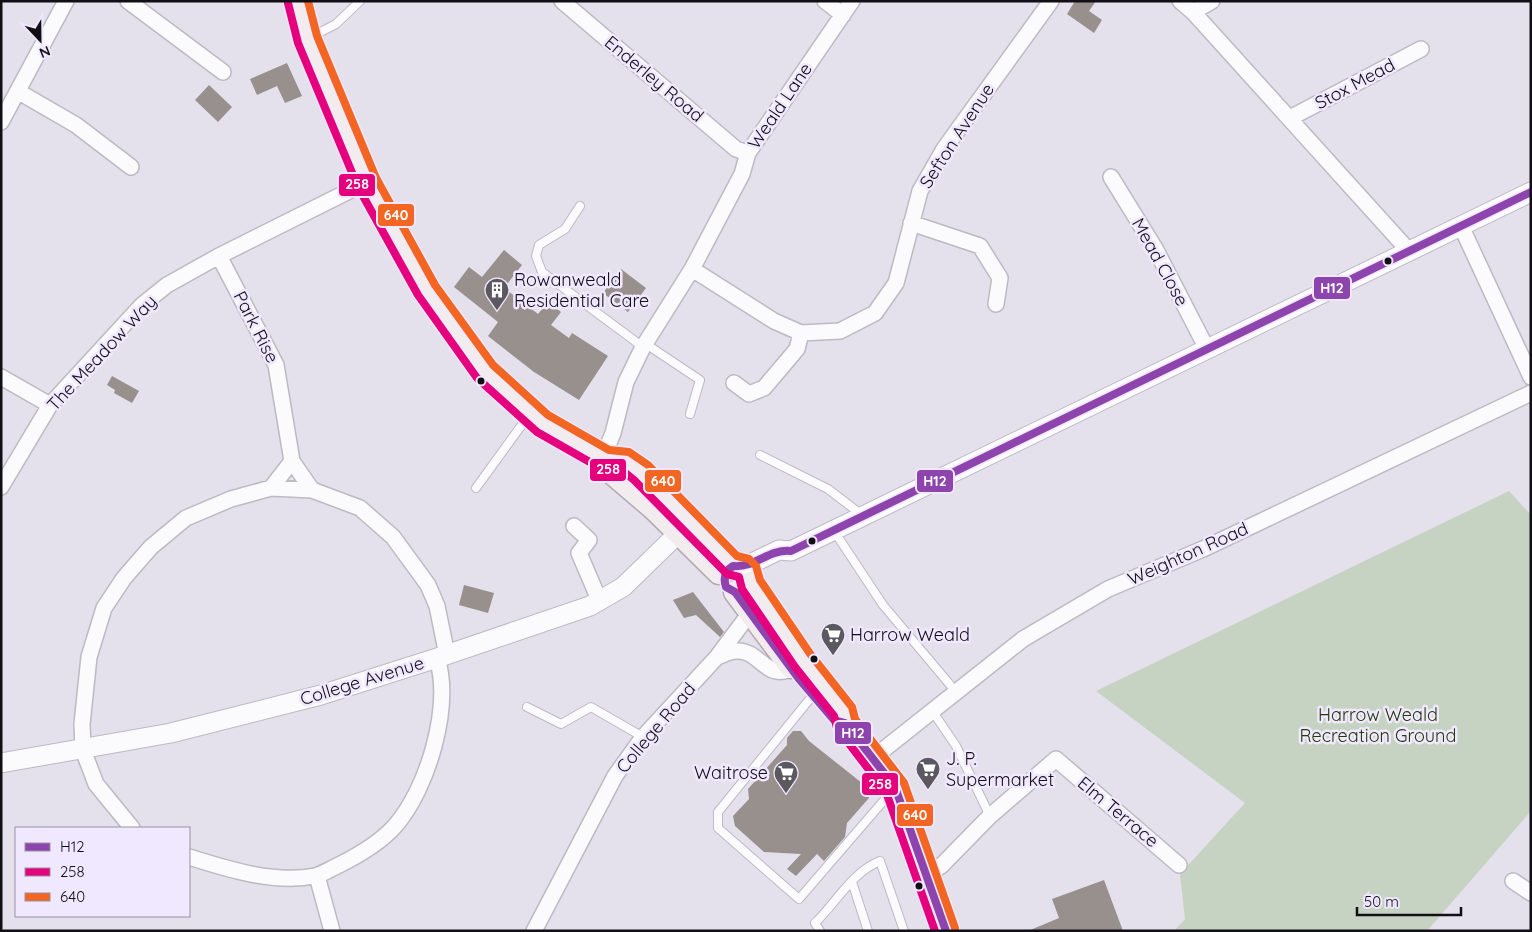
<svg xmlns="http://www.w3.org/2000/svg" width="1532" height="932" font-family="Quicksand,sans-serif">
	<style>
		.green { fill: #c7d3c2 }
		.building { fill: #98908d }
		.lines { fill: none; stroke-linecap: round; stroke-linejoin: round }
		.service-casing { stroke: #bcbac2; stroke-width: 10 }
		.minor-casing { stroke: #bcbac2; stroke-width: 18 }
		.tertiary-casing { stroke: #bcbac2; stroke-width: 21 }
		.primary-casing { stroke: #b6aab1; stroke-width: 25 }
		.service { stroke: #fbfafc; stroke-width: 8 }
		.minor { stroke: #fbfafc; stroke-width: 15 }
		.tertiary { stroke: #fbfafc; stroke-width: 19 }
		.primary { stroke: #f2ecef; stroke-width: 22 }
		.bus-1-casing { stroke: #f0e8fe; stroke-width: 11 }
		.bus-2-casing { stroke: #f0e8fe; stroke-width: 11 }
		.bus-3-casing { stroke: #f0e8fe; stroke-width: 11 }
		.bus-1 { stroke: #8e44ad; stroke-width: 8 }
		.bus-2 { stroke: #e5007d; stroke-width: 8 }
		.bus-3 { stroke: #f26522; stroke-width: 8 }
		.bus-dot { fill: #110e15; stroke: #f0e8fe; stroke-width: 2 }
		.labels { text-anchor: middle; stroke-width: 5; stroke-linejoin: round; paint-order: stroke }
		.street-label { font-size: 18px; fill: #110e15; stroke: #f0e8fe }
		.poi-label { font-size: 18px; fill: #110e15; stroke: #f0e8fe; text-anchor: start }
		.park-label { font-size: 18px; fill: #223a09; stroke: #f0e8fe }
		.line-badge { stroke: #f0e8fe; stroke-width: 2 }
		.badge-label { font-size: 14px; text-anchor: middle; font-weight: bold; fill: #fff }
	</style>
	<rect width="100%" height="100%" fill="#e4e0ec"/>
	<path class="green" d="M1509,491L1531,515V811L1427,931H1174L1185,919L1180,874L1245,803L1096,691Z"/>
	<path class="building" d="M1075,1H1096L1089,11L1102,20L1094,33L1067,14Z
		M287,63L302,96L285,103L277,86L257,95L250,79Z
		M209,85L232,107L218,122L195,100Z
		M504,250L522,265L504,288L538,314L548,302L561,312L551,325L569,338L572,333L608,356L579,400L534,372L488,336L498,322L454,287L469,267L482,277Z
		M621,269L646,288L628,312L603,293Z
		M112,376L139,391L132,403L114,393L115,390L107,385Z
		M464,585L494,593L488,613L459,605Z
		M693,592L724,632L720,637L696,615L684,618L673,600Z
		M793,731H801L809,741L867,787L869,798L847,823L845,837L824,861L817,854L796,876L787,869L801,854L764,852L735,826L733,816L749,799L748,789L787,745V738Z
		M1104,880L1123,931H1028L1059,918L1052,899Z"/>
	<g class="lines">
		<defs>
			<path id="service" d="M309,38L336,24L360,1
				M580,206L565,229L539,245L536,256L542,272L643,347
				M646,344L700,380L690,414
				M760,455L828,489L862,515
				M476,488L529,415
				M834,531L883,605L957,693
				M813,695L718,812V828L799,899L892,791
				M527,707L561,724L591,707L643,737
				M933,712L956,746L990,816
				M852,882L868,931
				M820,931L815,923C836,903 852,872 880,861L904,931"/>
			<path id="minor" d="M128,1L223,72
				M562,1L736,149L748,153
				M825,1L843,15
				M1180,1L1193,12L1409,251
				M1193,12L1212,1
				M19,92L76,125L131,167
				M1290,118L1421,49
				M1,122L66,1
				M1111,177L1156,250L1207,349
				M911,223L980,246L1000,278L996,304
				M1461,226L1531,377
				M219,256L276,365L292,461L312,490
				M692,269L774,321L801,333L840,331L875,313L896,283L920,191L944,149L1051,1
				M1,377L50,405
				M734,383L749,394L764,388L797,349L801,333
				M603,458L613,433L626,382L643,347L692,269L742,174L748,153L852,1
				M1,487L50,405L142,305L167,285L219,256L367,182
				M271,488L292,461
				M574,526L589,540L579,553L600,602
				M717,657C723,655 730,651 736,651C762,649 766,687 799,664
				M873,758L1023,639L1108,589L1203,549L1531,393
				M132,828L96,784L83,750L82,724L89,657L104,608L124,578L151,547L186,518L231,499L271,488L312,490L360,508L393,537L428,585L437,606L447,655
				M189,857C227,869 274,884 315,876C323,874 332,868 339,865C359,855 380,843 395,826C428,788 452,707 437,658
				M927,874L941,866L990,816L1056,759L1179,865
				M317,876L332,931
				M1513,881L1531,893
				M534,931L615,776L643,737L717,657L750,613"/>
			<path id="tertiary" d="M744,567L779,550L791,551L1531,192
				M1,763L171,733L321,695L437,658L590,606L623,587L689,523"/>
			<path id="primary" d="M298,1L307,39L367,182L427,290L485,372L542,423L606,460L626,461L641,472L733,566
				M606,460L613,474L654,509L719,573
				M750,583L803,661L844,712L845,723L895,787L946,931
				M735,592L791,667"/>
		</defs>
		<use href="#service" class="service-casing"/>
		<use href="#minor" class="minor-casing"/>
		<use href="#tertiary" class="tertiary-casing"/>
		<use href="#primary" class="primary-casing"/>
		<use href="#service" class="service"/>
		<use href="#minor" class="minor"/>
		<use href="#tertiary" class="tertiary"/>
		<use href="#primary" class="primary"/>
		<defs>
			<path id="bus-1" d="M946,931L895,787L845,723L834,720L799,679L735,592L726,587C723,578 725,571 733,566C756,568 767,549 791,551L1531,192"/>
			<path id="bus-2" d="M288,3L298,43L358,187L418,295L477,378L537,432L602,469L623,471L634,480L727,574L739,577L742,589L795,667L834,716L837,728L886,792L935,931"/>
			<path id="bus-3" d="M308,1L317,36L376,178L435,285L493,365L548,415L609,450L629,452L648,465L737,556L749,559L756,566L760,580L811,655L852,707L855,719L904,783L955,928"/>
		</defs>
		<use href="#bus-1" class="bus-1-casing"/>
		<use href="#bus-2" class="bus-2-casing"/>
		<use href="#bus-3" class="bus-3-casing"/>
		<use href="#bus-1" class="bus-1"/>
		<use href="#bus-2" class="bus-2"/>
		<use href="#bus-3" class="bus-3"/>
	</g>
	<defs>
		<symbol id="building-pin" viewBox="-11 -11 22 30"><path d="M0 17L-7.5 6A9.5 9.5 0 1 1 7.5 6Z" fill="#5b5860" stroke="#f0e8fe"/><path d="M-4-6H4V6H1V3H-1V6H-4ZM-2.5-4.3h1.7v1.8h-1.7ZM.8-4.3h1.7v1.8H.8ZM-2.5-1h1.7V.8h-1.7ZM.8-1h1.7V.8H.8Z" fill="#fff"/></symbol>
		<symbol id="supermarket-pin" viewBox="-11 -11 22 30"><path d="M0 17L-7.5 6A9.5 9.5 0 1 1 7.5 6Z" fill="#5b5860" stroke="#f0e8fe"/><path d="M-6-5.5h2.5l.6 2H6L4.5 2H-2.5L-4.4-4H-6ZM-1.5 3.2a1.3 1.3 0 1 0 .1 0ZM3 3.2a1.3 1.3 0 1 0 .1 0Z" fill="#fff"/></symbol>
	</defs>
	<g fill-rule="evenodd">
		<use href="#building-pin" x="483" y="276" width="28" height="38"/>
		<use href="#supermarket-pin" x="819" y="621" width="28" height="38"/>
		<use href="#supermarket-pin" x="914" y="755" width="28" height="38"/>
		<use href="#supermarket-pin" x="772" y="759" width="28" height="38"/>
	</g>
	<g class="bus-dot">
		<circle cx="1388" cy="261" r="4.5"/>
		<circle cx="481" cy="381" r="4.5"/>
		<circle cx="812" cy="541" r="4.5"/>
		<circle cx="814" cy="659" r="4.5"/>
		<circle cx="919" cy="886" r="4.5"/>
	</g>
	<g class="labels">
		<g class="street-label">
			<text transform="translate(654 79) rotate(40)" y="6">Enderley Road</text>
			<text transform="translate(1355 84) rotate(-28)" y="6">Stox Mead</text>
			<text transform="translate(780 106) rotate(-56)" y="6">Weald Lane</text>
			<text transform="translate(957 136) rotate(-57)" y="6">Sefton Avenue</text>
			<text transform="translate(1160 262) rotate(61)" y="6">Mead Close</text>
			<text transform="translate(256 327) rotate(63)" y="6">Park Rise</text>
			<text transform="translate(102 353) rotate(-47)" y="6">The Meadow Way</text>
			<text transform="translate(1188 554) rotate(-24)" y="6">Weighton Road</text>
			<text transform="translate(362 681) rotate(-17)" y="6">College Avenue</text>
			<text transform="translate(656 728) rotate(-50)" y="6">College Road</text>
			<text transform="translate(1118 812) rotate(40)" y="6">Elm Terrace</text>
		</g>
		<g class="poi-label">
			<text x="514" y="286">Rowanweald<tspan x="514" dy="21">Residential Care</tspan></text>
			<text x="850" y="641">Harrow Weald</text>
			<text x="946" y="765">J. P.<tspan x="946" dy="21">Supermarket</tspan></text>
			<text x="768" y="779" text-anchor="end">Waitrose</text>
		</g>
		<g class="park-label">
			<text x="1378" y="721">Harrow Weald<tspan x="1378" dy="21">Recreation Ground</tspan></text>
		</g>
	</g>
	<g class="line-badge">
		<rect x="338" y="173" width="38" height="24" rx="5" fill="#e5007d"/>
		<rect x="377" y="203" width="38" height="24" rx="5" fill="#f26522"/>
		<rect x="1313" y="276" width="38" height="24" rx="5" fill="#8e44ad"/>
		<rect x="589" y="458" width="38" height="24" rx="5" fill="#e5007d"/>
		<rect x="644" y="469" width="38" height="24" rx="5" fill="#f26522"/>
		<rect x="916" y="469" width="38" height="24" rx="5" fill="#8e44ad"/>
		<rect x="834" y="721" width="38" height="24" rx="5" fill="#8e44ad"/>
		<rect x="861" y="772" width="38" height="24" rx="5" fill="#e5007d"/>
		<rect x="896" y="803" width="38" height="24" rx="5" fill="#f26522"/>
	</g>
	<g class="badge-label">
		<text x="357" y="189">258</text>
		<text x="396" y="220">640</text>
		<text x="1332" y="293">H12</text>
		<text x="608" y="474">258</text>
		<text x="663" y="486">640</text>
		<text x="935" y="486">H12</text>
		<text x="853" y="738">H12</text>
		<text x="880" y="789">258</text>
		<text x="915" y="820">640</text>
	</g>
	<rect width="1532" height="932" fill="none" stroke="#110e15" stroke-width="5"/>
	<rect x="15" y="827" width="175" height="90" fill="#f0e8fe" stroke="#9791a1"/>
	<rect x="25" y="843" width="25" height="8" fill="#8e44ad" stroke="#9791a1"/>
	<text x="60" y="852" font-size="15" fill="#110e15">H12</text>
	<rect x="25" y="868" width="25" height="8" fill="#e5007d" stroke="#9791a1"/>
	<text x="60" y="877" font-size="15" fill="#110e15">258</text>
	<rect x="25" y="893" width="25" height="8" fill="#f26522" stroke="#9791a1"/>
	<text x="60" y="902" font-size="15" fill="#110e15">640</text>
	<g transform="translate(40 40) rotate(158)" stroke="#f0e8fe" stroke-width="4" paint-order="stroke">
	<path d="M0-4L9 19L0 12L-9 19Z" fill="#110e15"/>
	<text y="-8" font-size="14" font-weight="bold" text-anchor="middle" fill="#110e15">N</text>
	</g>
	<path d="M1357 907v8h104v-8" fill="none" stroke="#110e15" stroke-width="2.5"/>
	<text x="1364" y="907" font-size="15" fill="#110e15" stroke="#f0e8fe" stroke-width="4" paint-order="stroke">50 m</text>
</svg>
